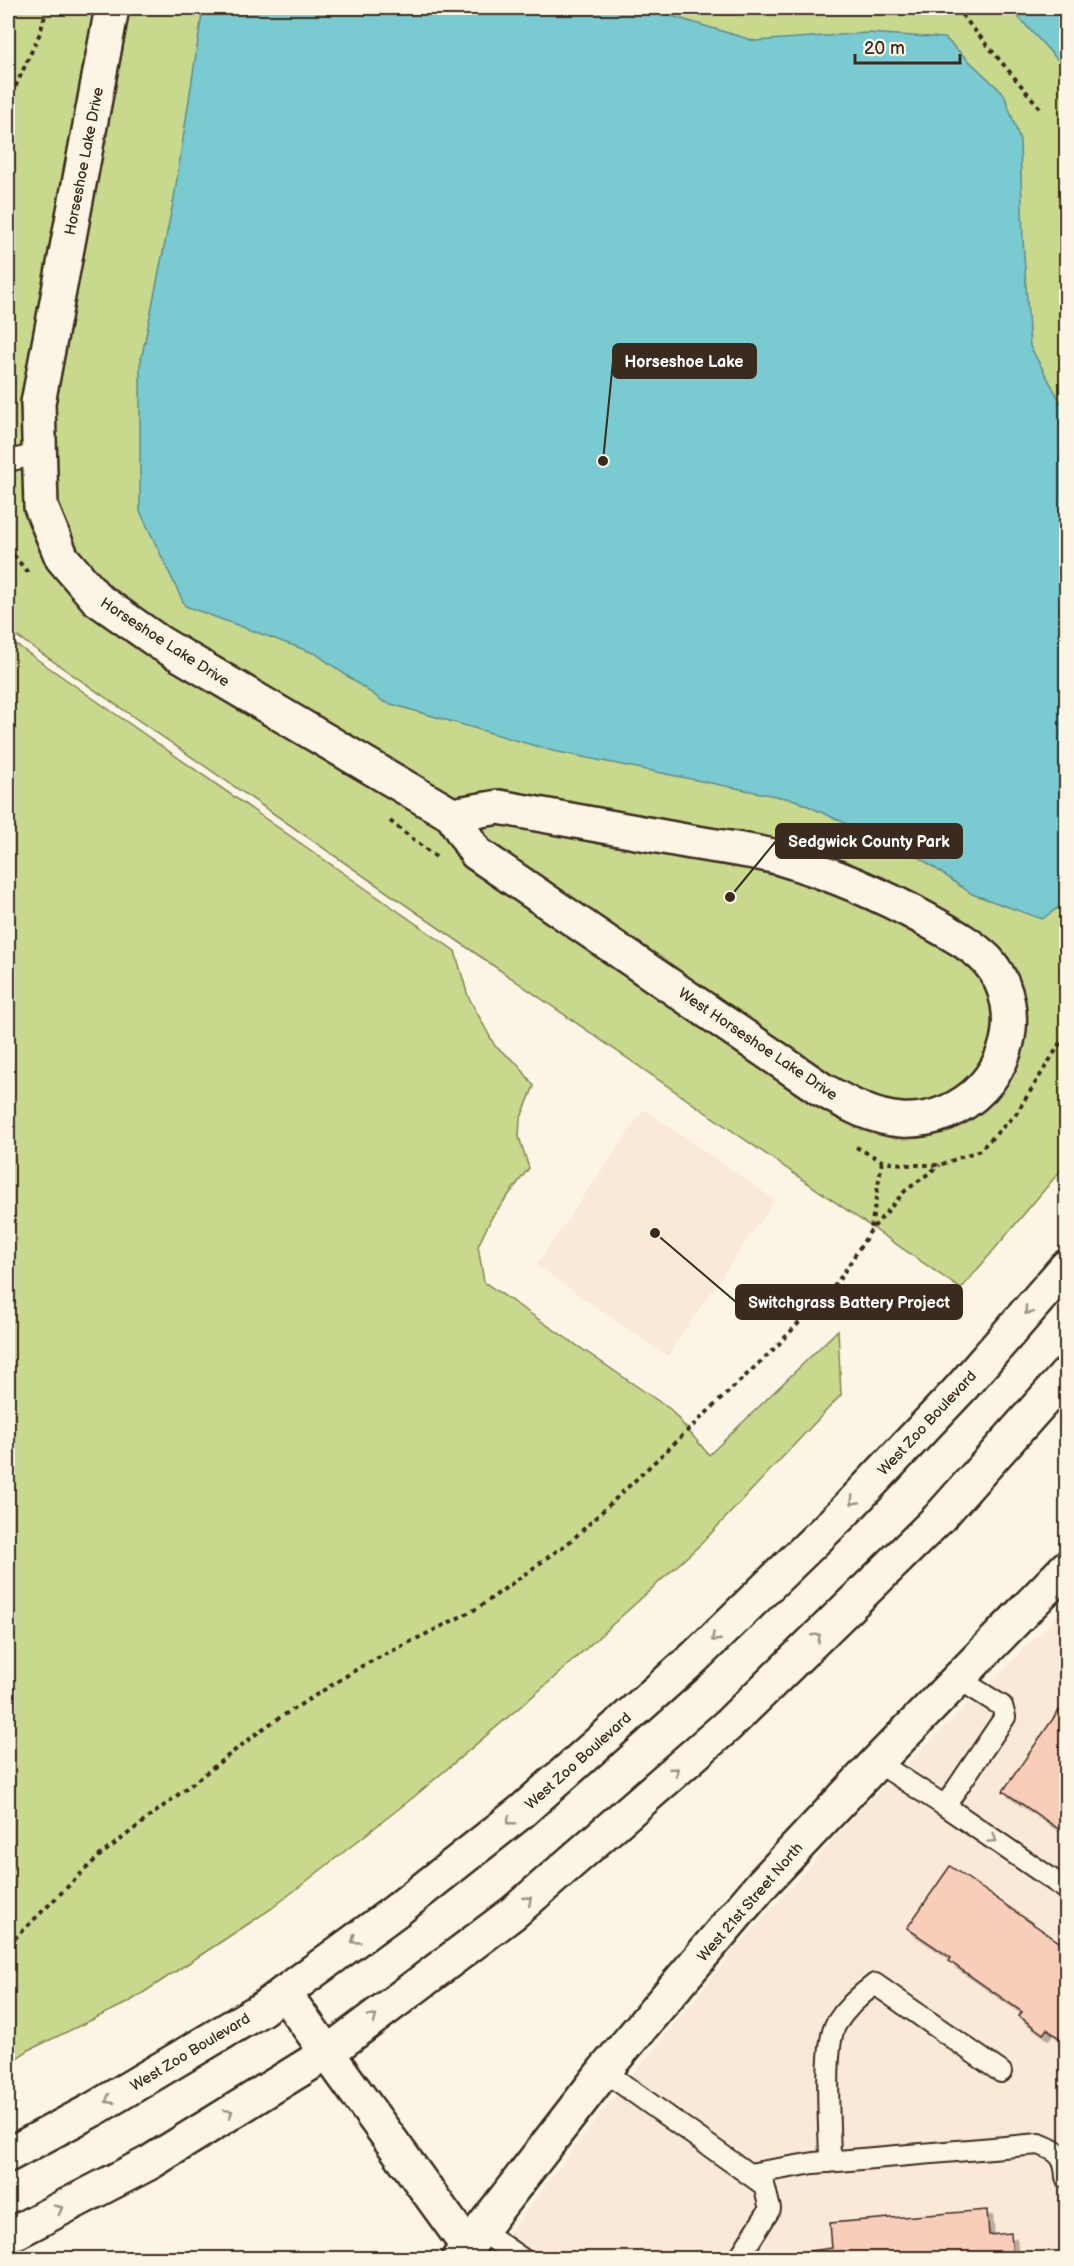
<svg xmlns="http://www.w3.org/2000/svg" width="1074" height="2266" font-family="'Balsamiq Sans',sans-serif">
	<style>
		.built { fill: #fbe9d8 }
		.green { fill: #c8d98e; stroke: #828256; stroke-width: 1.5 }
		.water { fill: #79cad1; stroke: #608a89; stroke-width: 1.5 }
		.building { fill: #f8cdb9; stroke: #3b2a1e; stroke-width: 1.5; filter: url(#shadow) }
		.lines { fill: none; stroke-linecap: round; stroke-linejoin: round }
		.lane-casing { stroke: #3b2a1e; stroke-width: 24 }
		.street-casing { stroke: #3b2a1e; stroke-width: 38 }
		.secondary-casing { stroke: #3b2a1e; stroke-width: 38 }
		.path { stroke: #3b2a1e; stroke-width: 4; stroke-dasharray: 4.5 4.5; stroke-linecap: butt }
		.lane { stroke: #fcf5e5; stroke-width: 20 }
		.street { stroke: #fcf5e5; stroke-width: 33 }
		.secondary { stroke: #fcf5e5; stroke-width: 33 }
		.oneway { stroke: #9c9082 }
		.labels { text-anchor: middle; stroke-width: 5; stroke-linejoin: round; paint-order: stroke }
		.street-label { font-size: 15px; fill: #3b2a1e; stroke: #fcf5e5 }
		.leader { fill: none; stroke: #3b2a1e; stroke-width: 2 }
		.callout-dot { fill: #3b2a1e; stroke: #fcf5e5; stroke-width: 2 }
		.callout { fill: #3b2a1e; stroke: #3b2a1e; stroke-width: 2 }
		.callout-label { font-size: 16px; text-anchor: middle; font-weight: bold; fill: #fff }
	</style>
	<defs>
		<filter id="shadow"><feDropShadow dx="5.5" dy="5.5" stdDeviation="0" flood-color="#0004"/></filter>
	</defs>
	<rect width="100%" height="100%" fill="#fcf5e5"/>
	<filter id="ink" filterUnits="userSpaceOnUse"><feTurbulence type="fractalNoise" baseFrequency=".0167" numOctaves="2"/><feDisplacementMap in="SourceGraphic" scale="12" xChannelSelector="R" yChannelSelector="G"/><feConvolveMatrix kernelMatrix="1 2 1 2 8 2 1 2 1" color-interpolation-filters="sRGB"/></filter>
	<g filter="url(#ink)">
		<path class="built" d="M644,1109L775,1200L667,1356L536,1265Z
			M1066,1607V2258H490L589,2128L738,1946L860,1810Z"/>
		<path class="green" d="M8,8H1066V1164L961,1289L8,630Z
			M8,639L455,951L468,996L495,1046L518,1064L534,1086L520,1120L519,1137L529,1168L492,1217L478,1246L484,1282L670,1409L709,1455L838,1330L841,1395L701,1544L547,1684L415,1796L271,1909L129,2002L29,2050L8,2064Z"/>
		<path class="water" d="M203,8H652L655,11L755,41L867,33L945,38L1004,94L1020,140L1023,239L1030,346L1066,412V902L1042,919L972,894L920,858L795,800L553,751L384,702L316,654L185,606L140,511V365L174,198Z
			M1010,8H1066V69Z"/>
		<path class="building" d="M1059,1710L1066,1715V1834L1003,1791Z
			M950,1866L1066,1947V2043L1047,2029L1043,2034L1019,2016L1022,2012L949,1961L951,1958L907,1928Z
			M987,2210L989,2235L1011,2233L1013,2258H811L810,2251L832,2248L830,2223Z"/>
		<g class="lines">
			<defs>
				<path id="lane" d="M8,461L38,454
					M877,1762L945,1806L1005,1717L1002,1706L959,1679
					M945,1806L1066,1889
					M604,2071L764,2185L770,2209L739,2258
					M830,2162C830,2131 823,2047 836,2024C846,2008 860,1995 875,1984L1001,2072
					M749,2174L814,2163L1039,2144C1058,2151 1065,2156 1066,2177
					M480,2230L521,2258"/>
				<path id="street" d="M112,8L38,403L41,507L62,558L97,599L160,643L452,815L476,853L821,1089C846,1103 872,1118 901,1120C964,1124 1019,1068 1008,1004C1005,988 999,973 987,960C970,943 948,932 927,920C882,895 830,873 780,858C752,850 720,847 691,842C627,830 563,819 499,807L452,815
					M284,1993L468,2247"/>
				<path id="secondary" d="M8,2155L94,2109L262,2009L397,1910L521,1812L695,1657L844,1512L962,1387L1066,1267
					M8,2236L149,2163L327,2053L513,1913L728,1725L938,1519L1066,1375
					M459,2258L604,2071L763,1883L877,1762L1066,1568"/>
			</defs>
			<use href="#lane" class="lane-casing"/>
			<use href="#street" class="street-casing"/>
			<use href="#secondary" class="secondary-casing"/>
			<path class="path" d="M956,8L1040,108
				M8,103L40,33L47,8
				M8,548L28,573
				M390,821L436,857
				M856,1147L882,1161L909,1165H940L980,1150L1016,1114L1066,1034
				M871,1228L882,1161
				M8,1945L98,1857L265,1727L362,1666L478,1608L572,1540L775,1348L837,1283L871,1230L905,1191L940,1165"/>
			<use href="#lane" class="lane"/>
			<use href="#street" class="street"/>
			<use href="#secondary" class="secondary"/>
		</g>
		<defs><path id="oneway-chevron" d="M-2-3.5L2.5 0L-2 3.5" fill="none" stroke-width="1.6" stroke-linecap="round" stroke-linejoin="round" transform="scale(1.5)"/></defs>
		<g class="oneway">
			<use href="#oneway-chevron" transform="translate(1028 1311) rotate(131)"/>
			<use href="#oneway-chevron" transform="translate(854 1501) rotate(133)"/>
			<use href="#oneway-chevron" transform="translate(817 1637) rotate(-44)"/>
			<use href="#oneway-chevron" transform="translate(715 1638) rotate(136)"/>
			<use href="#oneway-chevron" transform="translate(675 1771) rotate(-41)"/>
			<use href="#oneway-chevron" transform="translate(510 1821) rotate(142)"/>
			<use href="#oneway-chevron" transform="translate(993 1839) rotate(34)"/>
			<use href="#oneway-chevron" transform="translate(528 1900) rotate(-41)"/>
			<use href="#oneway-chevron" transform="translate(355 1940) rotate(144)"/>
			<use href="#oneway-chevron" transform="translate(373 2018) rotate(-37)"/>
			<use href="#oneway-chevron" transform="translate(109 2100) rotate(149)"/>
			<use href="#oneway-chevron" transform="translate(229 2113) rotate(-32)"/>
			<use href="#oneway-chevron" transform="translate(59 2209) rotate(-27)"/>
		</g>
	</g>
	<g class="labels">
		<g class="street-label">
			<text transform="translate(84 161) rotate(-79)" y="5">Horseshoe Lake Drive</text>
			<text transform="translate(165 642) rotate(33)" y="5">Horseshoe Lake Drive</text>
			<text transform="translate(758 1044) rotate(34)" y="5">West Horseshoe Lake Drive</text>
			<text transform="translate(927 1423) rotate(-47)" y="5">West Zoo Boulevard</text>
			<text transform="translate(578 1761) rotate(-42)" y="5">West Zoo Boulevard</text>
			<text transform="translate(750 1902) rotate(-49)" y="5">West 21st Street North</text>
			<text transform="translate(190 2052) rotate(-31)" y="5">West Zoo Boulevard</text>
		</g>
	</g>
	<path class="leader" d="M603 461L613 361M730 897L776 841M655 1233L736 1302"/>
	<g class="callout-dot">
		<circle cx="603" cy="461" r="6"/>
		<circle cx="730" cy="897" r="6"/>
		<circle cx="655" cy="1233" r="6"/>
	</g>
	<g class="callout">
		<rect x="613" y="344" width="143" height="34" rx="6"/>
		<rect x="776" y="824" width="186" height="34" rx="6"/>
		<rect x="736" y="1285" width="226" height="34" rx="6"/>
	</g>
	<g class="callout-label">
		<text x="684" y="367">Horseshoe Lake</text>
		<text x="869" y="847">Sedgwick County Park</text>
		<text x="849" y="1308">Switchgrass Battery Project</text>
	</g>
	<rect width="1074" height="2266" fill="none" stroke="#fcf5e5" stroke-width="30"/>
	<rect x="15" y="15" width="1044" height="2236" fill="none" stroke="#3b2a1e" stroke-width="2" filter="url(#ink)"/>
	<path d="M855 54v9h105v-9" fill="none" stroke="#3b2a1e" stroke-width="3"/>
	<text x="864" y="54" font-size="18" fill="#3b2a1e" stroke="#fcf5e5" stroke-width="4.5" paint-order="stroke">20 m</text>
</svg>
